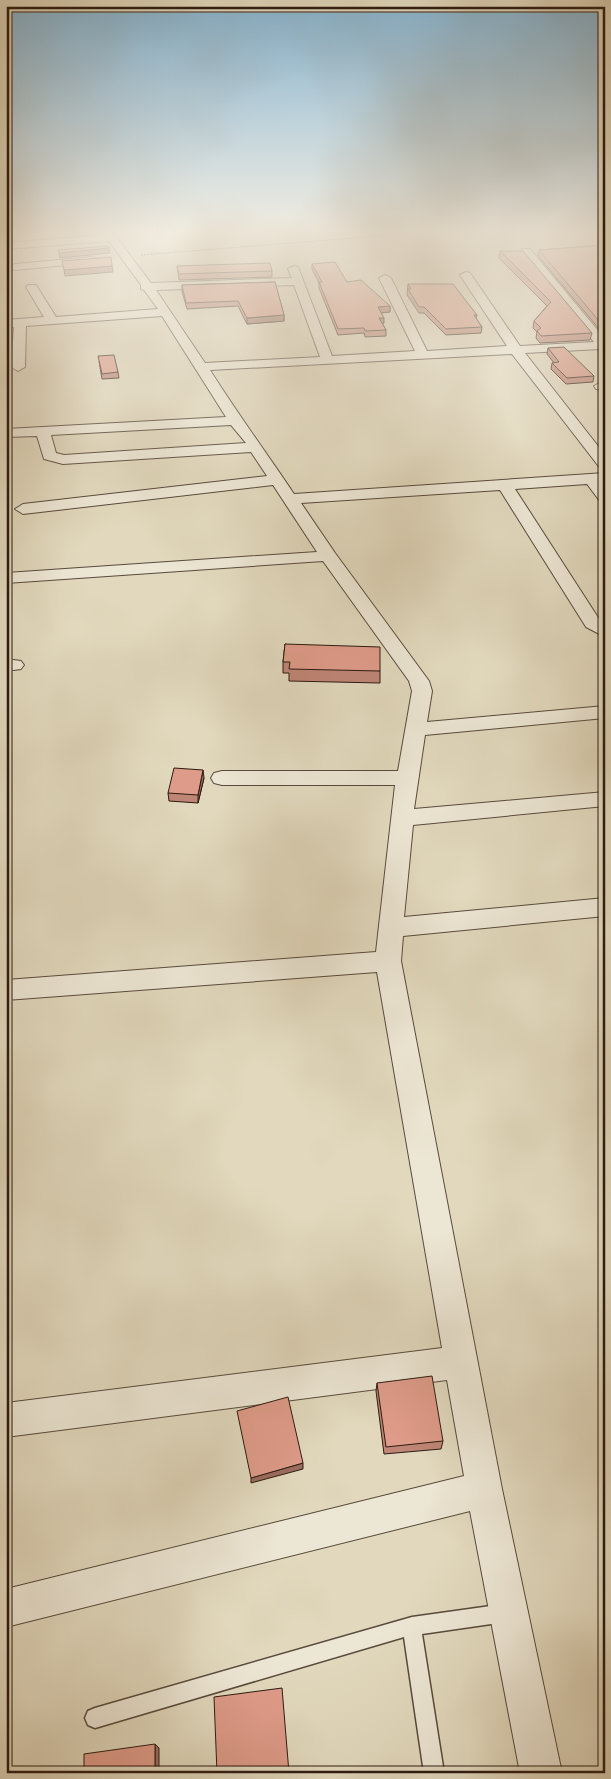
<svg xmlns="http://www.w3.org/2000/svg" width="611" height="1779" font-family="'IM FELL Double Pica',serif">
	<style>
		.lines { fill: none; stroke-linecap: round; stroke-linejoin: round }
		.lane-casing { stroke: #594a3c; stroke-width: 3 }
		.street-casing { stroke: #594a3c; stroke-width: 2 }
		.path { stroke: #2c1b11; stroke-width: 1; stroke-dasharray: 2 1; stroke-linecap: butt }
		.lane { fill: #ece6d4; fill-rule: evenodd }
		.street { fill: #ece6d4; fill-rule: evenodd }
		.wall { fill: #bf8576; stroke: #2c1b11 }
		.shaded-wall { fill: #9b6c60; stroke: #2c1b11 }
		.building { fill: #de9b89; stroke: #2c1b11 }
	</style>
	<rect width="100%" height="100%" fill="#e1d8bd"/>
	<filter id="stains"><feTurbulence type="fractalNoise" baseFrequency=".004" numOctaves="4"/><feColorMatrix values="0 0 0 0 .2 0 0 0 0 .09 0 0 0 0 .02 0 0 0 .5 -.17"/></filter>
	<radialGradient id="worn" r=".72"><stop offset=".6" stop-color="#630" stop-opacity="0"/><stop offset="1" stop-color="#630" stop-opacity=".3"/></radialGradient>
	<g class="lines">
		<defs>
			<path id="lane" d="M505,1604L511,1607L514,1613L511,1619L505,1622L422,1634L444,1773H424L404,1637L95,1728L88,1725L85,1718L88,1711L95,1708L412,1617Z"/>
			<path id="street" d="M103,233H113L151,283L292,278L288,269L294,266L298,267L332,356L415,351L379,278L385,275L391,278L427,351L507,346L460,275L466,272L470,273L520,346L594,342L522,253V249H530L605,339V351L600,349L525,353L605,455V469L600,468L512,354L210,370C237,413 266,452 294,494L605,473V483H602L605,486V502L599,500L587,484L515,489L599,619L605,623V637L586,627L500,490L301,503L335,553L429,681L432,691L427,722L605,706V718L425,735L414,809L605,792V806L413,825L404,917L605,898V916L403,936L401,961L502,1489L562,1773H520L470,1511L6,1627V1589L464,1476L447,1380L6,1437V1403L442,1348L377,972L6,1000V980L376,952L395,785H222L214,783L211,778L214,773L222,771H398L412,691L409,681L323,561L6,583V573L317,552L273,485L23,514L15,509L23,504L267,476L251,452L63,464L44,459L37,436L6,437V429L226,417L162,316L26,326L25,367L18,371L11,367L14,327L6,328V320L44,317L26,287L28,285H36L56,317L158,309L144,290L141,289V285L109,241L6,249V243L104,235ZM294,285L320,357L205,363L156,290ZM231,425L246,443L64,455L56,453L51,435Z
				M93,257L98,260L97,262L15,270L9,267L15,264Z
				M601,382H605V390L596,389L594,386Z
				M6,659L21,661L24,665L21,669L6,671Z"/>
		</defs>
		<use href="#lane" class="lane-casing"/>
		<use href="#street" class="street-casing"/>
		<path class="path" d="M141,255L417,233"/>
		<use href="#lane" class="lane"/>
		<use href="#street" class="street"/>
	</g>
	<path class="wall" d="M605,245V336L538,256L539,250Z
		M500,251L592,333L590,340L540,343L536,338L537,332L533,328L534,321L547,306L499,258Z
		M312,264L390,306V312L381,313L384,323H382L386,330V336L365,337L364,333L338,335L319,288V283L312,269Z
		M177,266L272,271V277L179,280Z
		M275,282L284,315V321L247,324L238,306L187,309L182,291V285Z
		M408,284L477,315L476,319L482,327L481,333L446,335L424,313H419L407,295Z
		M548,348L594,376L593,382L566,384L551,369L552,363H554L547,354Z
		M99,361L118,372L119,378L102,379Z
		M285,644L380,671V683L289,681V673H283V662Z
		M204,778L198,803L169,801L168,793Z
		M377,1383L443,1441L441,1449L384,1454L376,1391Z"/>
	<path class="shaded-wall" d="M109,248L110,253L60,258L59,253Z
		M112,266L113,272L65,276L64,270Z
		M390,306V312L377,313L378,307Z
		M284,315V321L247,324V318Z
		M379,318H384V323L378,324Z
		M203,770L204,778L198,803V795Z
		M303,1463V1469L251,1483V1478Z
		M155,1744L159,1748V1773H155Z"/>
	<path class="building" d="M605,245V328L539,250Z
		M109,246V248L59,253L58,250Z
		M500,251H523L592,333L541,336L537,331L541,328L534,321L551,302Z
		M111,257L112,266L64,270L62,261Z
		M335,262L347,282L361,280L390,306L378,307L384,318H379L386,330L365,331L364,328L338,329L319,282H322L312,264Z
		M270,263L272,271L179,274L177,266Z
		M275,282L284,315L247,318L238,301L186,303L182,285Z
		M408,284H453L477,315H474L482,327L446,329L424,307H419L408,289H411Z
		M564,347L594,376L567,378L552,363L559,362L548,348Z
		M114,355L118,372L102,374L98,356Z
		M285,644L380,647V671L289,669L290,662H283Z
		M174,768L203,770L198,795L168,793Z
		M432,1376L443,1441L386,1447L377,1383Z
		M288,1397L303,1463L251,1478L237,1411Z
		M282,1688L289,1773H217L214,1697Z
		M155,1744V1773H84V1754Z"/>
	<linearGradient id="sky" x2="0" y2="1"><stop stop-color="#87b6d4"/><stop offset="0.48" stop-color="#f2ede1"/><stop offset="1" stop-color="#f2ede1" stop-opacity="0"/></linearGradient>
	<rect width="611" height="482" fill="url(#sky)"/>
	<rect width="611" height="1779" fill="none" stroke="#e1d8bd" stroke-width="25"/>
	<rect x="8" y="8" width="596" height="1764" fill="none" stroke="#2c1b11" stroke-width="2.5"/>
	<rect x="12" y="12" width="586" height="1754" fill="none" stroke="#2c1b11"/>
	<rect width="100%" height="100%" filter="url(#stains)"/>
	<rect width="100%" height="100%" fill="url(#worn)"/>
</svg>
